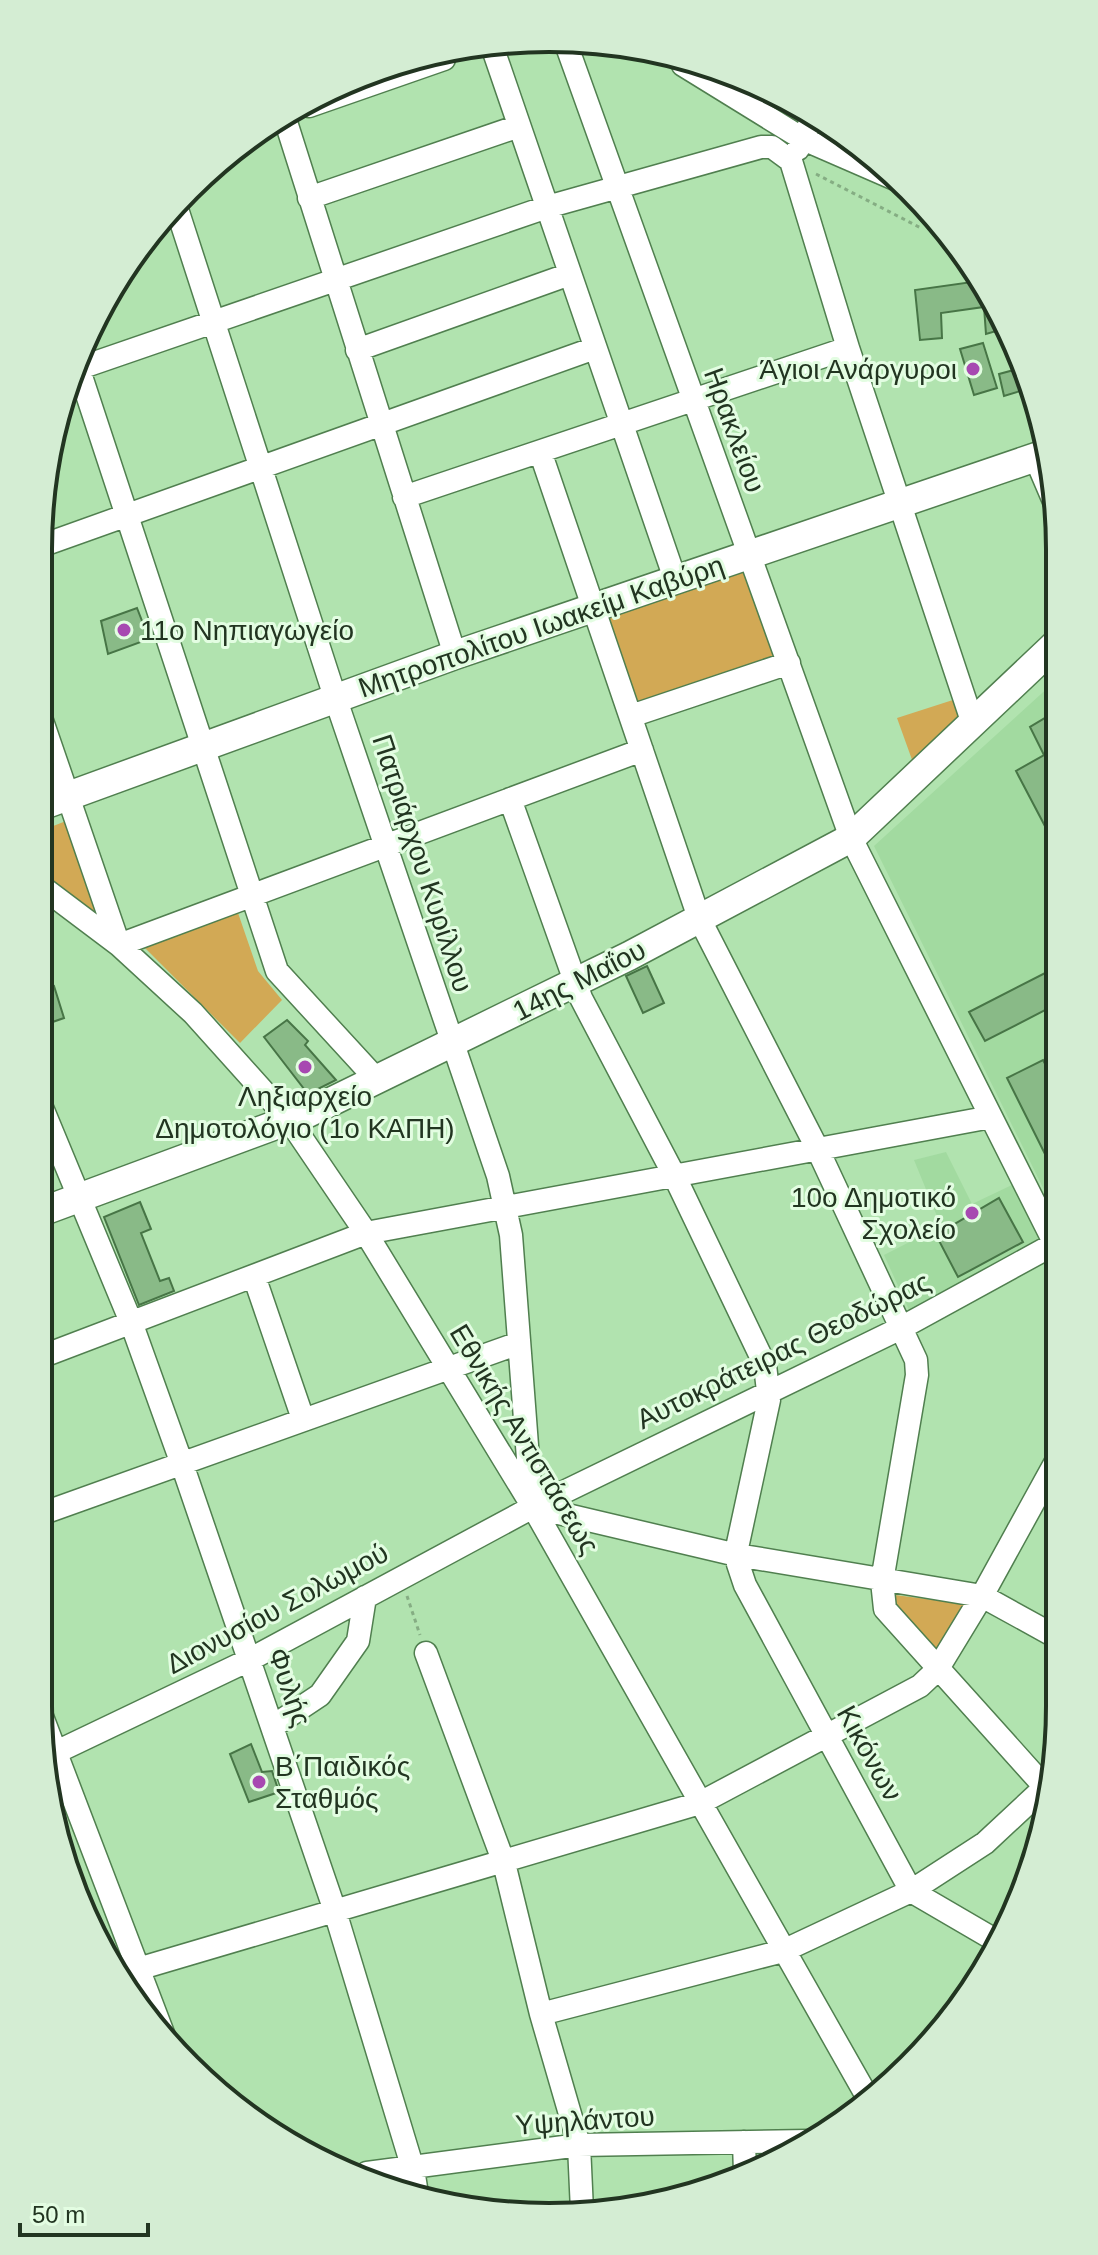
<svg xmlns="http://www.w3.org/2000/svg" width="1098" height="2255" font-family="Helvetica,sans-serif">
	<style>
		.built { fill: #a2daa0 }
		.green { fill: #d2a955 }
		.building { fill: #89ba87; stroke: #477546; stroke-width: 2 }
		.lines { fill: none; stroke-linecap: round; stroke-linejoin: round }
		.minor-casing { stroke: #507f4f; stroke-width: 25 }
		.major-casing { stroke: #507f4f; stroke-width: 31 }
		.path { stroke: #85ad83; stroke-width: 3; stroke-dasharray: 4 4; stroke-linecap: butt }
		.minor { stroke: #fff; stroke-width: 22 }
		.major { stroke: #fff; stroke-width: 28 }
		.poi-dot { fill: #a749b1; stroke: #e3fde2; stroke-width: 3 }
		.labels { text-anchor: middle; stroke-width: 6; stroke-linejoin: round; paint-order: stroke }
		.poi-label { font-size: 28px; fill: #223521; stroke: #e3fde2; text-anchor: end }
		.street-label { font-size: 28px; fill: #223521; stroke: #e3fde2 }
		.rim { fill: none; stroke: #223521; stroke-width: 4 }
	</style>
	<rect width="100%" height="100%" fill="#b1e3af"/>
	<path class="built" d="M1052,684L1056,692L1058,1218L874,846Z
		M946,1152L972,1204L1014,1184L1043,1242L910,1312L884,1255L941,1226L914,1160Z"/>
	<path class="green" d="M746,568L780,659L634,705L604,618Z
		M956,699L965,725L915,768L897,718Z
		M66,821L104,926L38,870V832Z
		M237,910L258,971L282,1000L240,1043L143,946Z
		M895,1595L965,1604L941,1648L932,1651L895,1606Z"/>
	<path class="building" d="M979,281L1007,328L986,334L984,307L941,313L942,338L920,340L915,290Z
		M983,343L997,388L974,395L960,349Z
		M1025,367L1030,388L1004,396L999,374Z
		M137,608L149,639L108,654L101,621Z
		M1050,715L1056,726L1057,849L1016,771L1044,755L1030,727Z
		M647,966L664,1003L643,1013L626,976Z
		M1057,967V1004L985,1041L969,1012Z
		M54,986L64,1018L38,1027V992Z
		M287,1020L308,1041L305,1045L336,1080L308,1094L264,1037Z
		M1043,1060L1058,1088V1180L1007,1078Z
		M999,1198L1023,1242L958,1277L936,1235Z
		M140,1202L151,1229L141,1233L160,1281L169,1278L174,1291L139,1305L104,1217Z
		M251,1744L262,1772L272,1771L279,1792L249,1802L230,1754Z"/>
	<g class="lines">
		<defs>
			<path id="minor" d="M565,41L851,838L1058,1250
				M493,49L675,579
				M683,65L803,139L895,179
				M309,106L444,59
				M286,122L455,655
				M798,149L813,117
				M791,161L848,348L973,724
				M309,198L519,126
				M176,206L335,697L498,1176L511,1235L531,1498
				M357,350L570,274
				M76,361L277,971L378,1081
				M74,370L547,207L761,147H772L791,161
				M541,454L699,918L818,1150L916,1360L917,1375L882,1581L885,1609L1044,1786
				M1035,457L1056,506
				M404,497L848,348
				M38,547L595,348
				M38,709L119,945L642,750
				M631,716L789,663
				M510,799L581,998L674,1175L765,1365L769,1400L737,1548L738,1564L745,1585L911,1891L995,1940
				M38,884L119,945L193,1013L290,1121L366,1233L533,1507L868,2098
				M38,1098L131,1322L182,1464L334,1908L413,2169L417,2194
				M254,1276L303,1419
				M38,1358L366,1233L991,1117
				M533,1507L737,1555L982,1596L1060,1639
				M38,1515L519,1343
				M426,1653L504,1863L541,2014L579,2145L582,2211
				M38,1706L164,2036
				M272,1727L320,1695L358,1641L365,1597
				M46,1757L249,1660L533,1507L901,1328L1058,1242
				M121,1974L700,1803L920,1686L937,1670L982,1596L1059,1456
				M541,2014L783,1951L911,1891L985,1843L1044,1788
				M744,2142L745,2173
				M367,2173L579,2145L808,2141"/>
			<path id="major" d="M38,807L455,655L1048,453
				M38,1213L308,1113L629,956L834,847L851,838L1056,644"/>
		</defs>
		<use href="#minor" class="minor-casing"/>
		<use href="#major" class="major-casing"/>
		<path class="path" d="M816,174L921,228
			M407,1596L420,1635"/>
		<use href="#minor" class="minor"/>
		<use href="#major" class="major"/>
	</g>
	<g class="poi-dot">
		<circle cx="973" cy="369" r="8"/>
		<circle cx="124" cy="630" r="8"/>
		<circle cx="305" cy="1067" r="8"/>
		<circle cx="972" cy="1213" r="8"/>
		<circle cx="259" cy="1782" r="8"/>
	</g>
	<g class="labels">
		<g class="poi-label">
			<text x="957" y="379">Άγιοι Ανάργυροι</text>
			<text x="140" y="640" text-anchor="start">11ο Νηπιαγωγείο</text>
			<text x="305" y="1106" text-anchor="middle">Ληξιαρχείο<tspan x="305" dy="32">Δημοτολόγιο (1ο ΚΑΠΗ)</tspan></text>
			<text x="956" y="1207">10ο Δημοτικό<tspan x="956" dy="32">Σχολείο</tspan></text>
			<text x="275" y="1776" text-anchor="start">Β΄Παιδικός<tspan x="275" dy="32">Σταθμός</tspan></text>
		</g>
		<g class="street-label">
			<text transform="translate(735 430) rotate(70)" y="10">Ηρακλείου</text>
			<text transform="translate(541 626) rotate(-19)" y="10">Μητροπολίτου Ιωακείμ Καβύρη</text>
			<text transform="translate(423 863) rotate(72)" y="10">Πατριάρχου Κυρίλλου</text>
			<text transform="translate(579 980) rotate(-27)" y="10">14ης Μαΐου</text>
			<text transform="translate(783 1350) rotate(-26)" y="10">Αυτοκράτειρας Θεοδώρας</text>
			<text transform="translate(525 1439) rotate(59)" y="10">Εθνικής Αντιστάσεως</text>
			<text transform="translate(277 1608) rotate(-28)" y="10">Διονυσίου Σολωμού</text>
			<text transform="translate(290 1687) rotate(71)" y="10">Φυλής</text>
			<text transform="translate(870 1753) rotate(61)" y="10">Κικόνων</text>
			<text transform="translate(585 2120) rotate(-4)" y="10">Υψηλάντου</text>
		</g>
	</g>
	<path d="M0 0H1098V2255H0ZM549 52H549A497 497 0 0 1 1046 549V1706A497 497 0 0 1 549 2203H549A497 497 0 0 1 52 1706V549A497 497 0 0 1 549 52Z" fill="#d4edd3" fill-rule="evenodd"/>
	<path class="rim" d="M549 52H549A497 497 0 0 1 1046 549V1706A497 497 0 0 1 549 2203H549A497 497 0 0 1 52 1706V549A497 497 0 0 1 549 52Z"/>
	<path d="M20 2223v12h128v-12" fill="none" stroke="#223521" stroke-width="4"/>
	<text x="32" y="2223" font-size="24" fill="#223521" stroke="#e3fde2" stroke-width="6" paint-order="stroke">50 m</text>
</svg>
